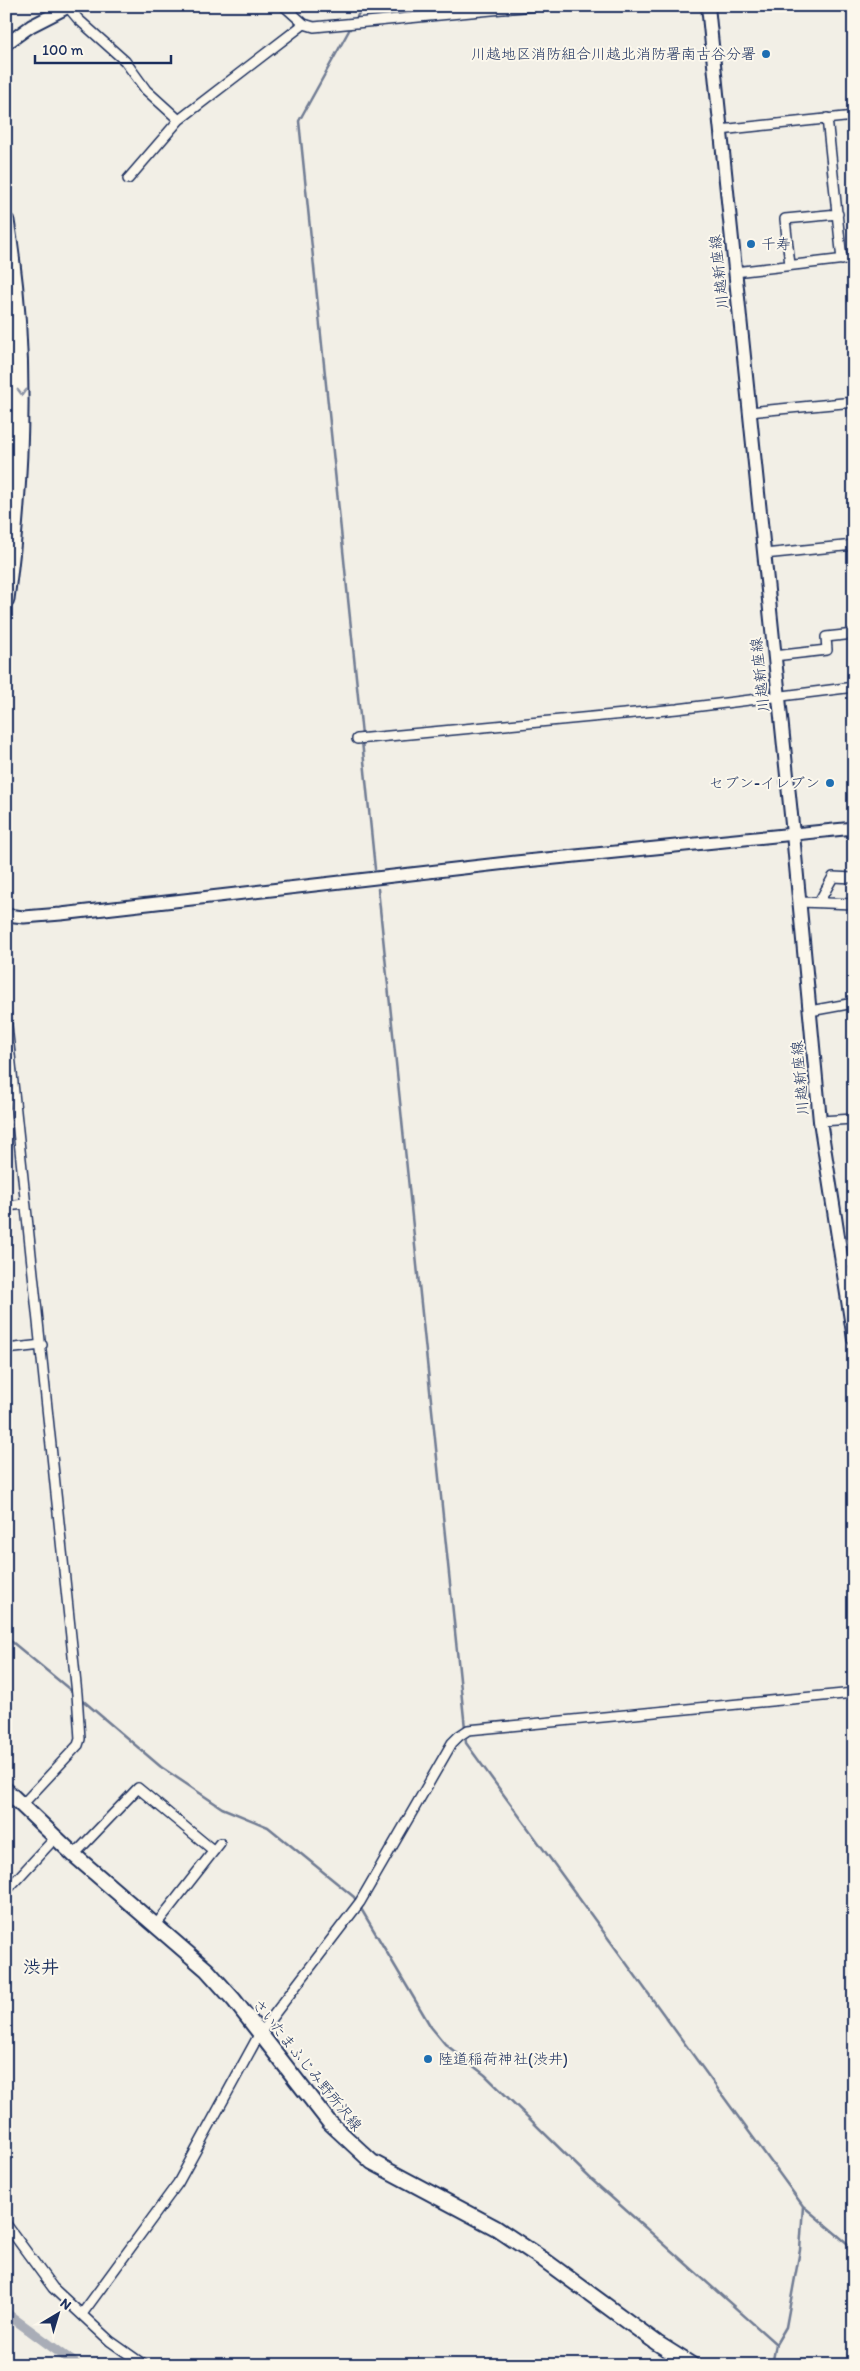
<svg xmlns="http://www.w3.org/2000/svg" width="860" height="2371" font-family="Itim,'Klee One',sans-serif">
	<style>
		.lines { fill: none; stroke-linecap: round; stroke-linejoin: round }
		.stream { stroke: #707b93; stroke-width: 2.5 }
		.canal { stroke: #a9adb7; stroke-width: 10 }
		.minor-casing { stroke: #1b2f5e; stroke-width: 12 }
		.tertiary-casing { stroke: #1b2f5e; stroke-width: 15 }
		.secondary-casing { stroke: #1b2f5e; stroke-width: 16 }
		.primary-casing { stroke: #1b2f5e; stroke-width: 18 }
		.trunk-casing { stroke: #1b2f5e; stroke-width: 19 }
		.minor { stroke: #fbf7ec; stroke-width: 9 }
		.tertiary { stroke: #fbf7ec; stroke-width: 11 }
		.secondary { stroke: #fbf7ec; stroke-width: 12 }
		.primary { stroke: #fbf7ec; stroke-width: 14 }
		.trunk { stroke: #fbf7ec; stroke-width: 15 }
		.oneway { stroke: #8b93a5 }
		.poi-dot { fill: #1f6fb2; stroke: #fbf7ec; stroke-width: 2 }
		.labels { text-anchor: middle; stroke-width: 4; stroke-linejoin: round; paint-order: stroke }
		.poi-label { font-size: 15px; fill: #1b2f5e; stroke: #fbf7ec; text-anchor: end }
		.street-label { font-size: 15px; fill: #1b2f5e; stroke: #fbf7ec }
		.quarter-label { font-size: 18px; font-weight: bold; fill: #1b2f5e; stroke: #fbf7ec }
	</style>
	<rect width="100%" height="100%" fill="#f2efe6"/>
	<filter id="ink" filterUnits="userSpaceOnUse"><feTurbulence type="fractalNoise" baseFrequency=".02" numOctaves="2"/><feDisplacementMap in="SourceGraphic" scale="10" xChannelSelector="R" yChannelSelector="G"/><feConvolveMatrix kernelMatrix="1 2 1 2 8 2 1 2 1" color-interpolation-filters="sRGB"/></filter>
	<g filter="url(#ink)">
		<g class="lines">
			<path class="stream" d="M355,20L363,6
				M352,25L299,121L362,735
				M362,741L375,869
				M378,889L465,1728
				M6,1637L74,1693
				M80,1698L161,1767L222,1808L268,1827L354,1897L357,1903
				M465,1734L466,1743L803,2206L854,2249
				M360,1907L431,2027L445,2044L485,2075L592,2180L776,2344
				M772,2365L776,2344L786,2327L800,2250L803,2206"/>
			<path class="canal" d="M6,2313L77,2365"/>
			<defs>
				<path id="minor" d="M284,6L304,24L314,27L534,6
					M68,7L78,19L125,61L146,90L179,120
					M827,118L842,260
					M720,130L854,116
					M128,179L179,120L304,24
					M790,265L785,219L838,214
					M735,272L854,258
					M749,412L854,402
					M764,554L854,545
					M774,656L827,650L826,637L854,634
					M357,739L677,709L854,687
					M800,902L854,904
					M819,902L833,877L854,878
					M810,1011L854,1003
					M6,1016L77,1694L80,1739L78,1745L22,1805
					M820,1121L854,1119
					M6,1206L25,1204
					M840,1262H854
					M6,1349L42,1345
					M74,1855L138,1788L214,1851
					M6,1891L56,1837
					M155,1926L220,1843
					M6,2224L53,2288L110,2341L144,2365
					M82,2314L178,2183L260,2033L360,1902L452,1743L459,1736L468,1730L854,1693
					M667,2365L672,2353"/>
				<path id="tertiary" d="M6,44L31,26L70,6
					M6,915L24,917L61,914L516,862L854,828"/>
				<path id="secondary" d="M708,6L793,834L820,1121L854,1339"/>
				<path id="primary" d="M6,1790L74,1855L207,1970L234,2000L329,2122L372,2162L496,2228L544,2260L657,2343L692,2365"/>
				<path id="trunk" d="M6,221C27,347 23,473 6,599
					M6,310L10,423L6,496"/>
			</defs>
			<use href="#minor" class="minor-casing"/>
			<use href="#tertiary" class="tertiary-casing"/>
			<use href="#secondary" class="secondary-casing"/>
			<use href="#primary" class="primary-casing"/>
			<use href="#trunk" class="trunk-casing"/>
			<use href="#minor" class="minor"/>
			<use href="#tertiary" class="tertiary"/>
			<use href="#secondary" class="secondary"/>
			<use href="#primary" class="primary"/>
			<use href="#trunk" class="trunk"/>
		</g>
		<defs><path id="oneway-chevron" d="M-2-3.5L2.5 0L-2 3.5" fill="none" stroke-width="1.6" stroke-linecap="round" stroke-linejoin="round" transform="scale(1.25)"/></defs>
		<use class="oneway" href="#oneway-chevron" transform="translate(22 392) rotate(90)"/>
	</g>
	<g class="poi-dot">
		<circle cx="766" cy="54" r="5"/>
		<circle cx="751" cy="244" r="5"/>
		<circle cx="830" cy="783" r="5"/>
		<circle cx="428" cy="2059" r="5"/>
	</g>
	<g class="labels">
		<g class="poi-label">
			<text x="756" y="59">川越地区消防組合川越北消防署南古谷分署</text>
			<text x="761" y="249" text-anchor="start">千寿</text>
			<text x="820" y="788">セブン-イレブン</text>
			<text x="438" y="2064" text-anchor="start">陸道稲荷神社(渋井)</text>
		</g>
		<g class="street-label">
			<text transform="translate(719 272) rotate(-96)" y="5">川越新座線</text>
			<text transform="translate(760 675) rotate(-96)" y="5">川越新座線</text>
			<text transform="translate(800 1078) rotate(-95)" y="5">川越新座線</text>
			<text transform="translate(307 2065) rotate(51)" y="5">さいたまふじみ野所沢線</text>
		</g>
		<g class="quarter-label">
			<text x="41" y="1973">渋井</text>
		</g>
	</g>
	<rect width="860" height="2371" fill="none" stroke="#fbf7ec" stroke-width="25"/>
	<rect x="12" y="12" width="835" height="2346" fill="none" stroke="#1b2f5e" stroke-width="2" filter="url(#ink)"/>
	<g transform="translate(58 2314) rotate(38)" stroke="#fbf7ec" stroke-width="4" paint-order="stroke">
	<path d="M0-4L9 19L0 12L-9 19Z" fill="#1b2f5e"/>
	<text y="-8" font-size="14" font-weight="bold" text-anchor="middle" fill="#1b2f5e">N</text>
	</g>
	<path d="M35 55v8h136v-8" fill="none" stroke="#1b2f5e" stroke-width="2.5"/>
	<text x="42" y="55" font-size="15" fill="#1b2f5e" stroke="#fbf7ec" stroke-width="4" paint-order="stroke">100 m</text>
</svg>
